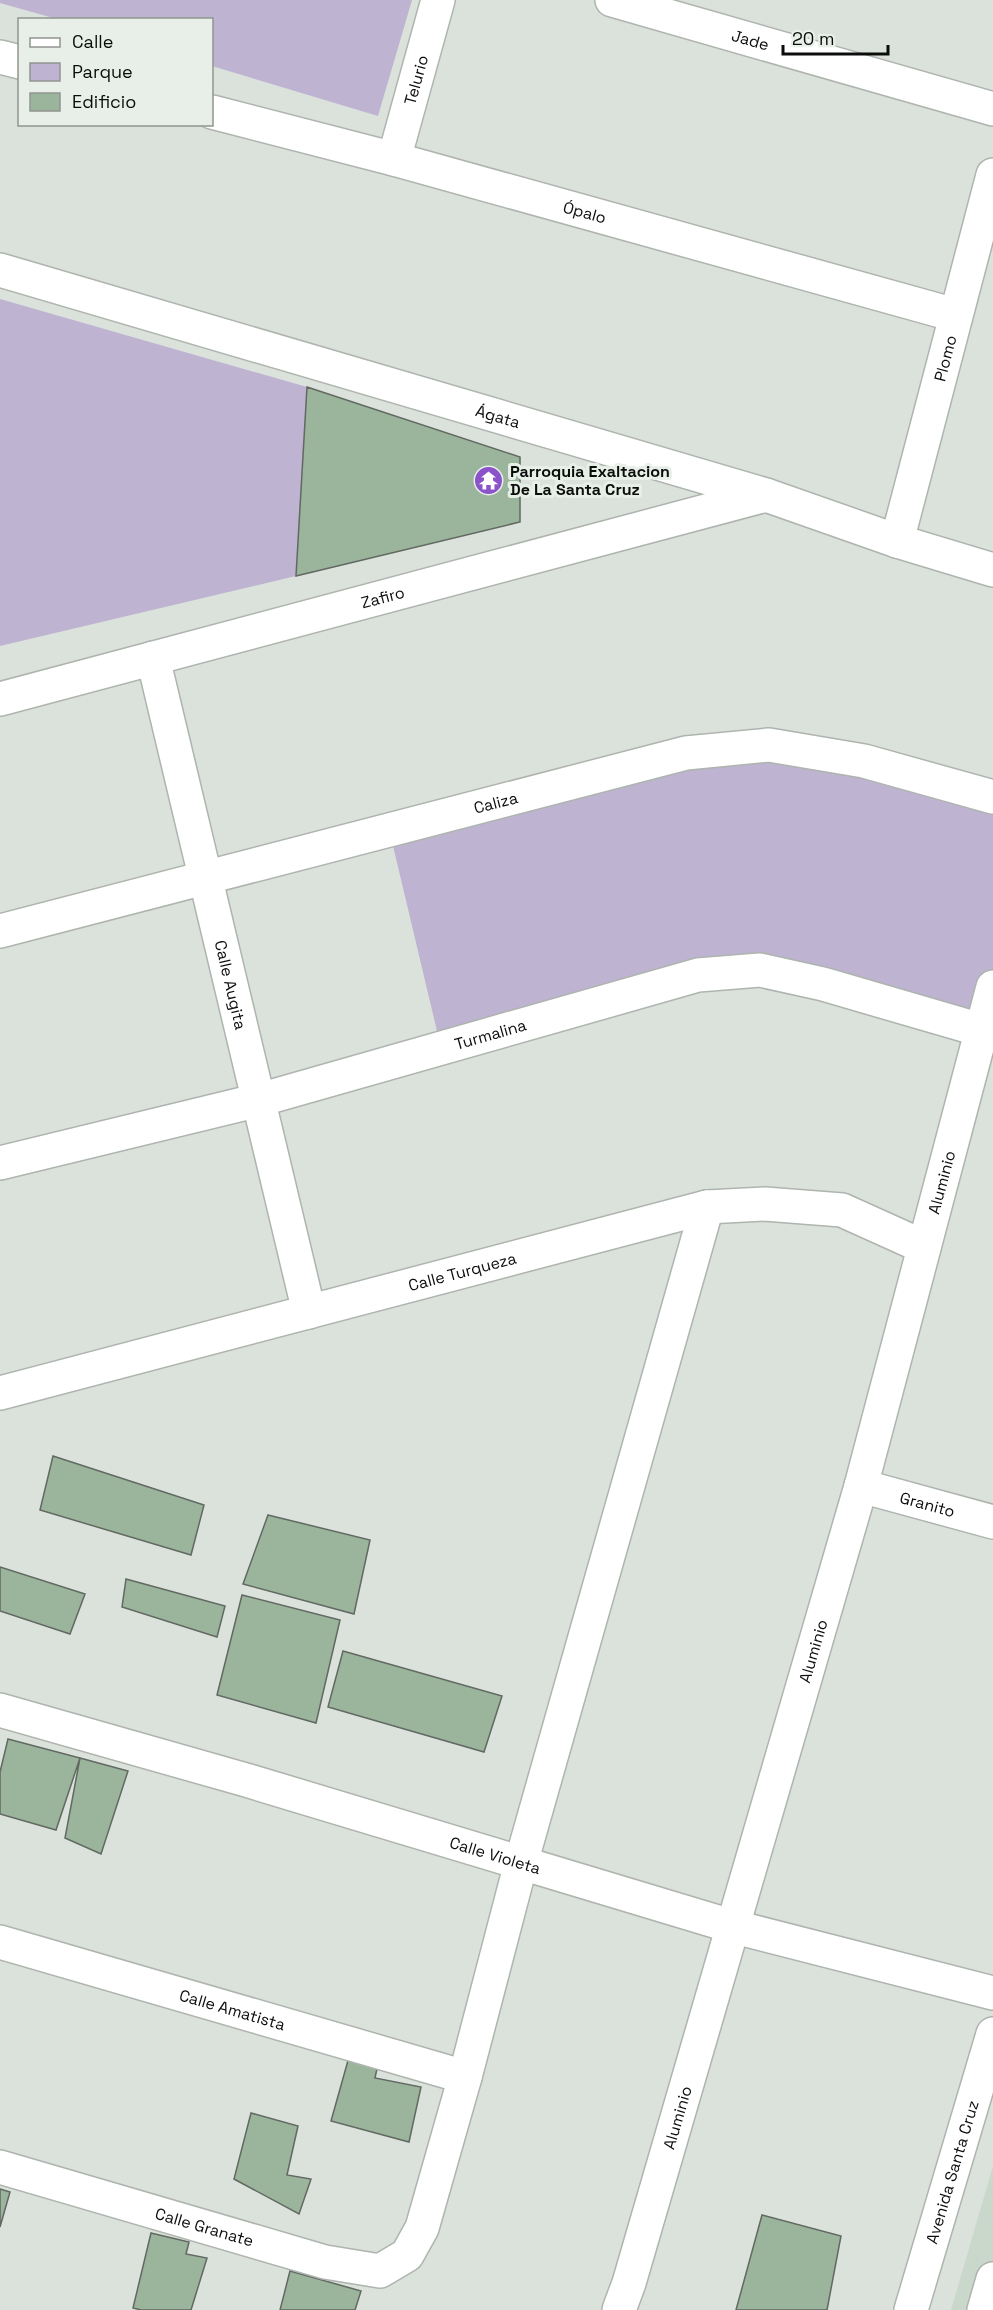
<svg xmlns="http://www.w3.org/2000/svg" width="993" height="2310" font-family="'Space Grotesk',sans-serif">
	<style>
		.built { fill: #cad7cb }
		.green { fill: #beb3d1 }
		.building { fill: #9ab59c; stroke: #626862; stroke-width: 1.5 }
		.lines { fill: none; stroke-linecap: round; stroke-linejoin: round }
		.minor-casing { stroke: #aeb4ae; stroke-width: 36 }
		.minor { stroke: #fff; stroke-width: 33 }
		.labels { text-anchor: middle; stroke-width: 6; stroke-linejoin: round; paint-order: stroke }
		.street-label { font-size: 16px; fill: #0b0d0b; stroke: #e8efe9 }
		.poi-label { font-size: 16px; font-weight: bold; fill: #0b0d0b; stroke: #e8efe9; text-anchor: start }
	</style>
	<rect width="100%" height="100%" fill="#dbe2db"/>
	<path class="built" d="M993,2166V2310H951Z"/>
	<path class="green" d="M0,0H412L378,116L212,66V20L57,19L0,3Z
		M0,299L307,387L296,576L0,646Z
		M769,745L993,797V987L981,1030L760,970L441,1048L389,829Z"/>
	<path class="building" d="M307,387L520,457V522L296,576Z
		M53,1456L204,1505L191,1555L40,1510Z
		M268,1515L370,1540L354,1614L243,1584Z
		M0,1567L85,1594L70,1634L0,1611Z
		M126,1579L225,1606L217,1637L122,1607Z
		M242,1595L340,1620L316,1723L217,1695Z
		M343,1651L502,1696L484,1752L328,1707Z
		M8,1739L80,1758L56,1830L0,1814V1772Z
		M80,1758L128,1771L101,1854L65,1838Z
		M349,2057L378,2064L375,2078L421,2087L409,2142L331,2121Z
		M251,2113L298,2126L287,2175L311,2179L299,2214L234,2179Z
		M0,2189L10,2192L0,2227Z
		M762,2215L841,2236L827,2310H736Z
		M151,2233L189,2242L186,2254L207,2258L191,2310H141L133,2308Z
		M290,2271L361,2291L355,2310H280Z"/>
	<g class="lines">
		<defs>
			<g id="minor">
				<path id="s1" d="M612,0L993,109"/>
				<path d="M0,57L20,62"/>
				<path id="s2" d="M212,112L394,159L955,315"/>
				<path id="s3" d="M394,159L438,0"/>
				<path id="s4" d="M0,270L766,495L897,541L993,570"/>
				<path id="s5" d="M897,541L993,175"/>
				<path id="s6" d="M153,658L309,1312"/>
				<path id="s7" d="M0,699L766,495"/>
				<path id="s8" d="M0,931L686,753L769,745L864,761L993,797"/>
				<path id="s9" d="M0,1163L259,1100L698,975L760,970L823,984L981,1030"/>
				<path id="s10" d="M0,1393L707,1207L765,1204L842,1210L924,1247"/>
				<path id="s11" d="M861,1486L993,1522"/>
				<path id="s12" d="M0,1710L246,1780L731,1926L993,1993"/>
				<path id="s13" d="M0,1942L465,2077"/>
				<path id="s14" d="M0,2167L325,2262L380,2271L407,2255L422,2228L465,2077L521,1863L707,1207"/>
				<path id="s15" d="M619,2310L629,2283L861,1486L993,987"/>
				<path id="s16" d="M911,2310L993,2034"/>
				<path d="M984,2310L993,2279"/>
			</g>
		</defs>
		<use href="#minor" class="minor-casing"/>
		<use href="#minor" class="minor"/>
	</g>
	<defs>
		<symbol id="temple-disc" viewBox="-11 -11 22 22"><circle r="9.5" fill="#8a53ca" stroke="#e8efe9"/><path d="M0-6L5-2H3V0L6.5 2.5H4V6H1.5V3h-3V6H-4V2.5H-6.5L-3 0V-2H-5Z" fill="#fff"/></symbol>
	</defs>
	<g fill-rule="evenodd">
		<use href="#temple-disc" x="472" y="464" width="33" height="33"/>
	</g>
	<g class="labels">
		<g class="street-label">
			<text dy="6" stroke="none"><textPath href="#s1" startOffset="144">Jade</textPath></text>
			<text dy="6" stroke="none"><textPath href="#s3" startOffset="82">Telurio</textPath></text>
			<text dy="6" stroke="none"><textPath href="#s2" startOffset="386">Ópalo</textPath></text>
			<text dy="6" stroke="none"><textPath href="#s5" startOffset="189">Plomo</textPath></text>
			<text dy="6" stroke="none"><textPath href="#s4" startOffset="519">Ágata</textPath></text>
			<text dy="6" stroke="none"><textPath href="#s7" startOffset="396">Zafiro</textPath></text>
			<text dy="6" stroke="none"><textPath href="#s8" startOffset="512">Caliza</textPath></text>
			<text dy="6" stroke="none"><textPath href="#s6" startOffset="336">Calle Augita</textPath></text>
			<text dy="6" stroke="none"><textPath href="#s9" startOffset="507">Turmalina</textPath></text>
			<text dy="6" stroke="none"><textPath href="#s15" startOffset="1173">Aluminio</textPath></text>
			<text dy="6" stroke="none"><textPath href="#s10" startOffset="478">Calle Turqueza</textPath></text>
			<text dy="6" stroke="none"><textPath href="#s11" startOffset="69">Granito</textPath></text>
			<text dy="6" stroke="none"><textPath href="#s15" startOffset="687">Aluminio</textPath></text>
			<text dy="6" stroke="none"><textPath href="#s12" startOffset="516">Calle Violeta</textPath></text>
			<text dy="6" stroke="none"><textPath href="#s13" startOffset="242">Calle Amatista</textPath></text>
			<text dy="6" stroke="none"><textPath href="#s15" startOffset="201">Aluminio</textPath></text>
			<text dy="6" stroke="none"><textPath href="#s16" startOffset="144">Avenida Santa Cruz</textPath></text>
			<text dy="6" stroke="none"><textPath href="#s14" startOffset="213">Calle Granate</textPath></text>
		</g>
		<g class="poi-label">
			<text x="510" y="477">Parroquia Exaltacion<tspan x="510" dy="18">De La Santa Cruz</tspan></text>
		</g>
	</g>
	<rect x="18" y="18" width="195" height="108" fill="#e8efe9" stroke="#909590" stroke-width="1.5"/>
	<rect x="30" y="38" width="30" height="9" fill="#ffffff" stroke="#909590" stroke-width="1.5"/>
	<text x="72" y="48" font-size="18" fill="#0b0d0b">Calle</text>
	<rect x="30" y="63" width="30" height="18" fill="#beb3d1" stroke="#909590" stroke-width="1.5"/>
	<text x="72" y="78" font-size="18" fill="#0b0d0b">Parque</text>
	<rect x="30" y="93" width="30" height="18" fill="#9ab59c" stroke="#909590" stroke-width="1.5"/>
	<text x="72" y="108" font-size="18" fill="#0b0d0b">Edificio</text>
	<path d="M783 45v9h105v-9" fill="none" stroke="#0b0d0b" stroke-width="3"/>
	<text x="792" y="45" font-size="18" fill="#0b0d0b" stroke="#e8efe9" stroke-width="4.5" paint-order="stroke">20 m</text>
</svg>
